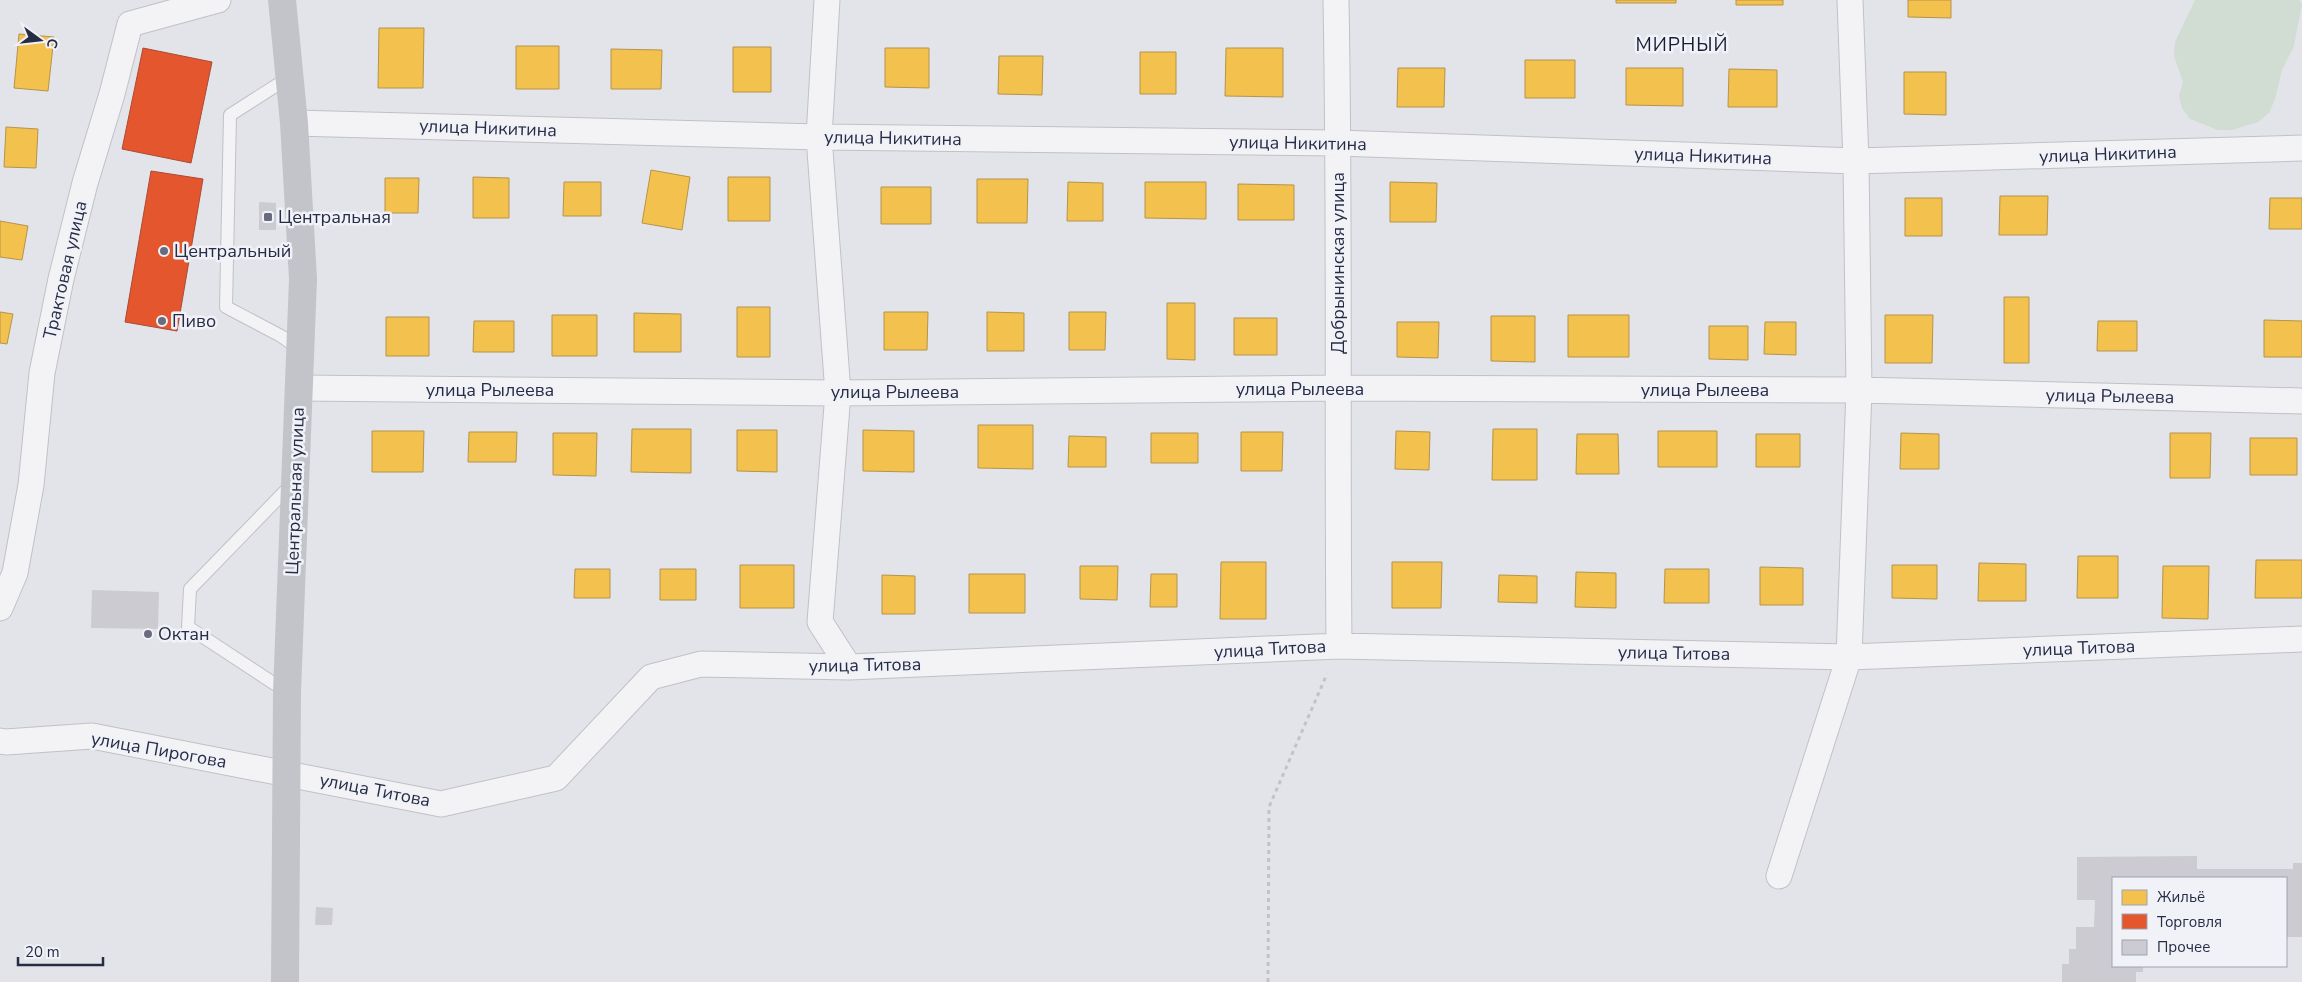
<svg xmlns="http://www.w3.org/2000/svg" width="2302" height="982" font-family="'Nunito Sans',sans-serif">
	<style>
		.green { fill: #d1dcd3 }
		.homes { fill: #f2c14e; stroke: #b5944b }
		.shops { fill: #e4572e; stroke: #ab4a35 }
		.building { fill: #cbcbd1 }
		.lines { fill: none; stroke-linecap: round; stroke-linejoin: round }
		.lane-casing { stroke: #c0c1c7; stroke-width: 14 }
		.street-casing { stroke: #c0c1c7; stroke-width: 27 }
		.path { stroke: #c1c3c9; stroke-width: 3; stroke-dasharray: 4 4; stroke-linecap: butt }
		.lane { stroke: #f3f3f5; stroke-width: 12 }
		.street { stroke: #f3f3f5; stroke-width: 25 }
		.secondary { stroke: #c3c4ca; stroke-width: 28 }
		.poi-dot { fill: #696c7e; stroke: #f1f2f8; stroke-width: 2 }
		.labels { text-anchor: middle; stroke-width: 5; stroke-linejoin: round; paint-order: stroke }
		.street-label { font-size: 18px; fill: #272c45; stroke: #f1f2f8 }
		.poi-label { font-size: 18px; fill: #272c45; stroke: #f1f2f8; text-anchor: start }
		.neighbourhood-label { font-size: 19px; letter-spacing: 1px; fill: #1a1d36; stroke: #f1f2f8 }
	</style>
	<rect width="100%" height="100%" fill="#e3e4e9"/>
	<path class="green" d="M2195,0H2299L2302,4L2294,46L2282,70L2275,99L2269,113L2258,122L2232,130H2218L2190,119L2182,108L2179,96L2183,82L2174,56L2175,42Z"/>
	<path class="homes" d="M1616,0H1676V3H1616Z
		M1736,0H1783V5H1736Z
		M1908,0H1951V18L1908,17Z
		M379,28H424L423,88H378Z
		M19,34L54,37L48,91L14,88Z
		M516,46H559V89H516Z
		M733,47H771V92H733Z
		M885,48H929V88L885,87Z
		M1226,48H1283V97L1225,96Z
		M611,49L662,50L661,89H611Z
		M1140,52H1176V94H1140Z
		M999,56H1043L1042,95L998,94Z
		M1525,60H1575V98H1525Z
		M1398,68H1445L1444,107H1397Z
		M1626,68H1683V106L1626,105Z
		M1729,69L1777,70V107H1728Z
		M1904,72H1946V115L1904,114Z
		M6,127L38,129L36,168L4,167Z
		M651,170L690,177L682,230L642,223Z
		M473,177L509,178V218H473Z
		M728,177H770V221H728Z
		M385,178H419L418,213H385Z
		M977,179H1028L1027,223H977Z
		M564,182H601V216H563Z
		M1068,182L1103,183V221H1067Z
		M1145,182H1206V219L1145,218Z
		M1390,182L1437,183L1436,222H1390Z
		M1238,184L1294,185V220H1238Z
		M881,187H931V224H881Z
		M2000,196H2048L2047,235H1999Z
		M1905,198H1942V236H1905Z
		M2270,198H2302V229H2269Z
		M0,221L28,226L22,260L0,257Z
		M2004,297H2029V363H2004Z
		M1167,303H1195V360L1167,359Z
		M737,307H770V357H737Z
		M0,312L13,314L7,344L0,343Z
		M884,312H928L927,350H884Z
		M987,312L1024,313V351H987Z
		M1069,312H1106L1105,350H1069Z
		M634,313L681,314V352H634Z
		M552,315H597V356H552Z
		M1568,315H1629V357H1568Z
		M1885,315H1933L1932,363H1885Z
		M1491,316H1535V362L1491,361Z
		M386,317H429V356H386Z
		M1234,318H1277V355H1234Z
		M2264,320L2302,321V357H2264Z
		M474,321H514V352H473Z
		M2098,321H2137V351H2097Z
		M1397,322H1439L1438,358L1397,357Z
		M1765,322H1796V355L1764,354Z
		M1709,326H1748V360L1709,359Z
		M978,425H1033V469L978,468Z
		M632,429H691V473L631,472Z
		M1493,429H1537V480H1492Z
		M737,430H777V472L737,471Z
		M863,430L914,431V472L863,471Z
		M372,431H424L423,472H372Z
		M1396,431L1430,432L1429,470L1395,469Z
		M1658,431H1717V467H1658Z
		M469,432H517L516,462H468Z
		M1241,432H1283L1282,471H1241Z
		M553,433H597L596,476L553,475Z
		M1151,433H1198V463H1151Z
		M1901,433L1939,434V469H1900Z
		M2170,433H2211L2210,478H2170Z
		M1577,434H1618L1619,474H1576Z
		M1756,434H1800V467H1756Z
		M1069,436L1106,437V467H1068Z
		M2250,438H2297V475H2250Z
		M2078,556H2118V598H2077Z
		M2256,560H2302V598H2255Z
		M1221,562H1266V619H1220Z
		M1392,562H1442L1441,608H1392Z
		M1979,563L2026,564V601H1978Z
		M740,565H794V608H740Z
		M1892,565H1937V599L1892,598Z
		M1080,566H1118L1117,600L1080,599Z
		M2163,566H2209L2208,619L2162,618Z
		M1760,567L1803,568V605H1760Z
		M575,569H610V598H574Z
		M660,569H696V600H660Z
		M1665,569H1709V603H1664Z
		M1576,572L1616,573V608L1575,607Z
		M969,574H1025V613H969Z
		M1151,574H1177V607H1150Z
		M882,575L915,576V614H882Z
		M1499,575L1537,576V603L1498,602Z"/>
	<path class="shops" d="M143,48L212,62L191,163L122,149Z
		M151,171L203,179L177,331L125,322Z"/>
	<path class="building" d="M259,202L276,203V230H259Z
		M92,590L159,592L158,629L91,628Z
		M2197,856V869H2293V863H2302V937H2286V878H2113V966H2143V972H2136V982H2062V964H2069V949H2076V927H2094L2095,900H2077V857Z
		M316,907L333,908L332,925H315Z"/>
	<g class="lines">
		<defs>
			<path id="lane" d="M288,78L230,115L226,307L281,336L301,350
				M287,692L188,627L190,589L293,483"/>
			<path id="street" d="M827,0L819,137L838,393L820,622L849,667
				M1336,0C1340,215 1337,430 1339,646
				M294,123L819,137L1338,143L1856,161L2302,148
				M299,388L838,393L1337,388L1859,390L2302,401
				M0,608L15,573L31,485L42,373L61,279L85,183L112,94L130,24L218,0
				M0,741L6,742L92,736L441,804L556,778L651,677L701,664L849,667L1339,646L1849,657L2302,639
				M1779,876L1849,657L1859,390L1856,161L1850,0"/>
		</defs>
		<use href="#lane" class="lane-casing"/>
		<use href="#street" class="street-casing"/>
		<path class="path" d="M1268,982L1269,807L1327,674"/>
		<use href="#lane" class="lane"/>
		<use href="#street" class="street"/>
		<path class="secondary" d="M282,0L294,123L303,279L287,692L285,982"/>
	</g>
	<g class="poi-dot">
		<rect x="263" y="212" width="10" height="10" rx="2.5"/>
		<circle cx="164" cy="251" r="5"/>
		<circle cx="162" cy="321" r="5"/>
		<circle cx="148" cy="634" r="5"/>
	</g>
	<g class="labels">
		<g class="street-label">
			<text transform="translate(488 128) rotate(2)" y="6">улица Никитина</text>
			<text transform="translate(893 138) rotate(1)" y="6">улица Никитина</text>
			<text transform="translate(1298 143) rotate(1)" y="6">улица Никитина</text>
			<text transform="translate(2108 154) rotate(-2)" y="6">улица Никитина</text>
			<text transform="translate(1703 156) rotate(2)" y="6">улица Никитина</text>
			<text transform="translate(1338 263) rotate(-90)" y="6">Добрынинская улица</text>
			<text transform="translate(65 270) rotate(-77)" y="6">Трактовая улица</text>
			<text x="1300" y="395">улица Рылеева</text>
			<text x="490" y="396">улица Рылеева</text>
			<text x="1705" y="396">улица Рылеева</text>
			<text x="895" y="398">улица Рылеева</text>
			<text transform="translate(2110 396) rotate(1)" y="6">улица Рылеева</text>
			<text transform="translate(295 491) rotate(-88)" y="6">Центральная улица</text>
			<text transform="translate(2079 648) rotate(-2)" y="6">улица Титова</text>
			<text transform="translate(1270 649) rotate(-3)" y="6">улица Титова</text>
			<text transform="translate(1674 653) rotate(1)" y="6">улица Титова</text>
			<text transform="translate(865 665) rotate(-1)" y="6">улица Титова</text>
			<text transform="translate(159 750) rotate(10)" y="6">улица Пирогова</text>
			<text transform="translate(375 790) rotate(11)" y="6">улица Титова</text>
		</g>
		<g class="poi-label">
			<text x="278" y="223">Центральная</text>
			<text x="174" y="257">Центральный</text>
			<text x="172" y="327">Пиво</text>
			<text x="158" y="640">Октан</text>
		</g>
		<g class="neighbourhood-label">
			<text x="1682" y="51">МИРНЫЙ</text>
		</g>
	</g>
	<rect x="2112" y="877" width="175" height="90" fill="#f1f2f8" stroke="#a0a3b0"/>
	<rect x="2122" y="890" width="25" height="15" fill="#f2c14e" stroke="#a0a3b0"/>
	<text x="2157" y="902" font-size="15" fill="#272c45">Жильё</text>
	<rect x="2122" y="914" width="25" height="15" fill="#e4572e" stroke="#a0a3b0"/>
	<text x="2157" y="927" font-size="15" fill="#272c45">Торговля</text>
	<rect x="2122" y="940" width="25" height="15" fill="#cbcbd1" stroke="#a0a3b0"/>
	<text x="2157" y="952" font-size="15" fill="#272c45">Прочее</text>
	<g transform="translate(40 40) rotate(105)" stroke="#f1f2f8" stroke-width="4" paint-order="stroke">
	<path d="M0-4L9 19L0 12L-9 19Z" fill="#272c45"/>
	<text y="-8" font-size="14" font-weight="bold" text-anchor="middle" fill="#272c45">С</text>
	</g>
	<path d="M18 957v8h85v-8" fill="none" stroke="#272c45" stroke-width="2.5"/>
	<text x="25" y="957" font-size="15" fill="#272c45" stroke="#f1f2f8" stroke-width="4" paint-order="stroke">20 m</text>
</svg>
